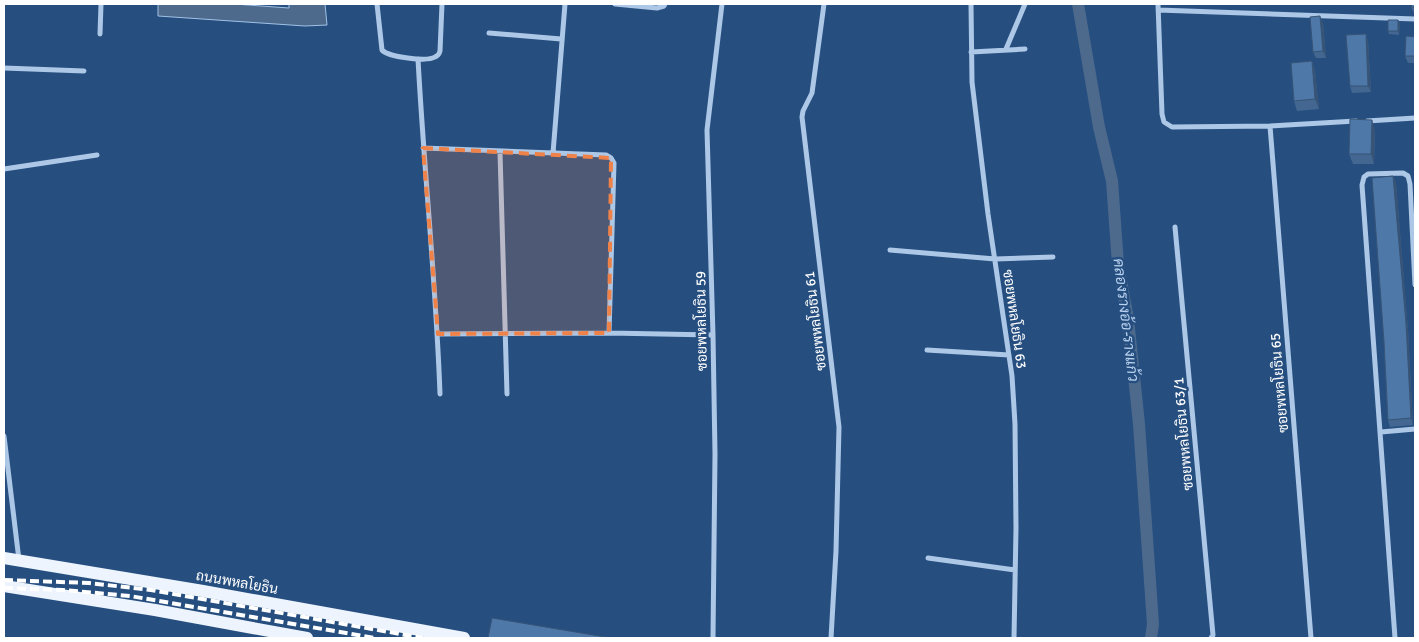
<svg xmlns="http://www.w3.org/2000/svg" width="1419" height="642" font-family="Signika,Sarabun,sans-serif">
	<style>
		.water { fill: #4d6a8d; stroke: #a1c2e6 }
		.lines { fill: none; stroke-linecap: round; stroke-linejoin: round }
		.canal { stroke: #4d6a8d; stroke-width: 12 }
		.minor { stroke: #adc7e6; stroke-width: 5 }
		.primary { stroke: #edf4fd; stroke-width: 12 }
		.rail { stroke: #fff; stroke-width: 4; stroke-dasharray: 9 4; stroke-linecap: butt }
		.wall { fill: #436790 }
		.shaded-wall { fill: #375476 }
		.building { fill: #4e78a8; stroke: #375476 }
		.marked { fill: #ee8249; fill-opacity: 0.2; stroke: #ee8249; stroke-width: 4; stroke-dasharray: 10 6; stroke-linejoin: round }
		.labels { text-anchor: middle; stroke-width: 5; stroke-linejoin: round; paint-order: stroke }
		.street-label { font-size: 14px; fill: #fff; stroke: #264f80 }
		.water-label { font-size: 15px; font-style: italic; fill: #b8d1ee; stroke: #264f80 }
	</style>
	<rect width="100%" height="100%" fill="#264f80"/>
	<path class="water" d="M158,4H234L289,8V4H325L327,25L305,26L158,16Z"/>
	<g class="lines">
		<path class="canal" d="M1078,4L1099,127L1112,181L1118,264L1128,319L1139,424L1153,624L1151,638"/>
		<path class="minor" d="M377,4L382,50C388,57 427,62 435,57C439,55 439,54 440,51L442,4
			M615,4L657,8L664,6L665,4
			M824,4L812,93L803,111L802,117L839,427L836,551L831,638
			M971,4L972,82L988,214L1012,376L1015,424L1016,528L1014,638
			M1158,4L1162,114L1164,122L1172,127L1270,126L1356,121
			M1158,10L1415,19
			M489,33L561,39
			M100,34L101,4
			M1006,49L1025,4
			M971,52L1025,49
			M418,59C424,171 436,282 440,394
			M4,68L84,71
			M1367,121L1415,118
			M1270,126L1311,638
			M423,148L606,155L611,158L614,163L609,333
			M500,152L507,394
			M553,153L565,4
			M4,169L97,155
			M1175,227L1213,635L1211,638
			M890,250L995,259L1053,257
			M438,334L609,333L713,335
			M927,350L1009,355
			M1381,432L1415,429
			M4,436L19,560
			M928,558L1015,570
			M713,638L715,454L713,335L707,130L722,4
			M1395,638L1362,185L1364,177L1368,174L1403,173L1408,176L1410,184L1415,285"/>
		<path class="primary" d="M4,558L203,591L464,638
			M4,586L155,610L307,638"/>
		<path class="rail" d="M4,580L89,583L151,590L423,638
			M4,588L63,590L130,596L375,638"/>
	</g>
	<path class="wall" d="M1415,4V14L1414,13L1411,7Z
		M1398,20L1400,24L1399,35L1389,34L1388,31Z
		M1323,23L1326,58H1316L1313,52Z
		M1415,37V63H1408L1405,56Z
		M1368,41L1371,92L1352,93L1350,86Z
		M1312,61L1315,71L1319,109L1297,111L1294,101Z
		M1375,130L1374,164H1353L1349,154Z
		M1393,176L1396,183L1408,330L1413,425L1390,427L1388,420L1384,342Z"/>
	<path class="shaded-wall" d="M1320,16L1323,23L1326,58L1323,51Z
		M1398,20L1400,24L1399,35L1398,31Z
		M1366,34L1368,41L1371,92L1368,86Z
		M1312,61L1315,71L1319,109L1315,99Z
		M1372,120L1375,130L1374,164L1371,154Z
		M1393,176L1396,183L1408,330L1413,425L1411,418Z"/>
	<path class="building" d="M1412,4H1415V7H1411Z
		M1320,16L1323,51L1313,52L1310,17Z
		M1388,20H1398V31H1388Z
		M1366,34L1368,86H1350L1346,35Z
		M1406,36L1415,37V56H1405Z
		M1312,61L1315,99L1294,101L1291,63Z
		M1350,119L1372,120L1371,154H1349Z
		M1393,176L1406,323L1411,418L1388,420L1384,342L1372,178Z
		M492,618L611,638H488Z"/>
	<path class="marked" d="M423,148L611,158L609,333L438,334Z"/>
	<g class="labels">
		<g class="street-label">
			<text transform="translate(1015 319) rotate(82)" y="5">ซอยพหลโยธิน 63</text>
			<text transform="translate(701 321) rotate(-91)" y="5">ซอยพหลโยธิน 59</text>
			<text transform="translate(815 321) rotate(-97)" y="5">ซอยพหลโยธิน 61</text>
			<text transform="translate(1279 383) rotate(-95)" y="5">ซอยพหลโยธิน 65</text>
			<text transform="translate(1183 434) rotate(-95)" y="5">ซอยพหลโยธิน 63/1</text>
			<text transform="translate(237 582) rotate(10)" y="5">ถนนพหลโยธิน</text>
		</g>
		<g class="water-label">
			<text transform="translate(1126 320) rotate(83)" y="5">คลองรางอ้อ-รางแก้ว</text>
		</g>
	</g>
	<rect width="1419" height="642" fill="none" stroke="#ffffff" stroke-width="10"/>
</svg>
